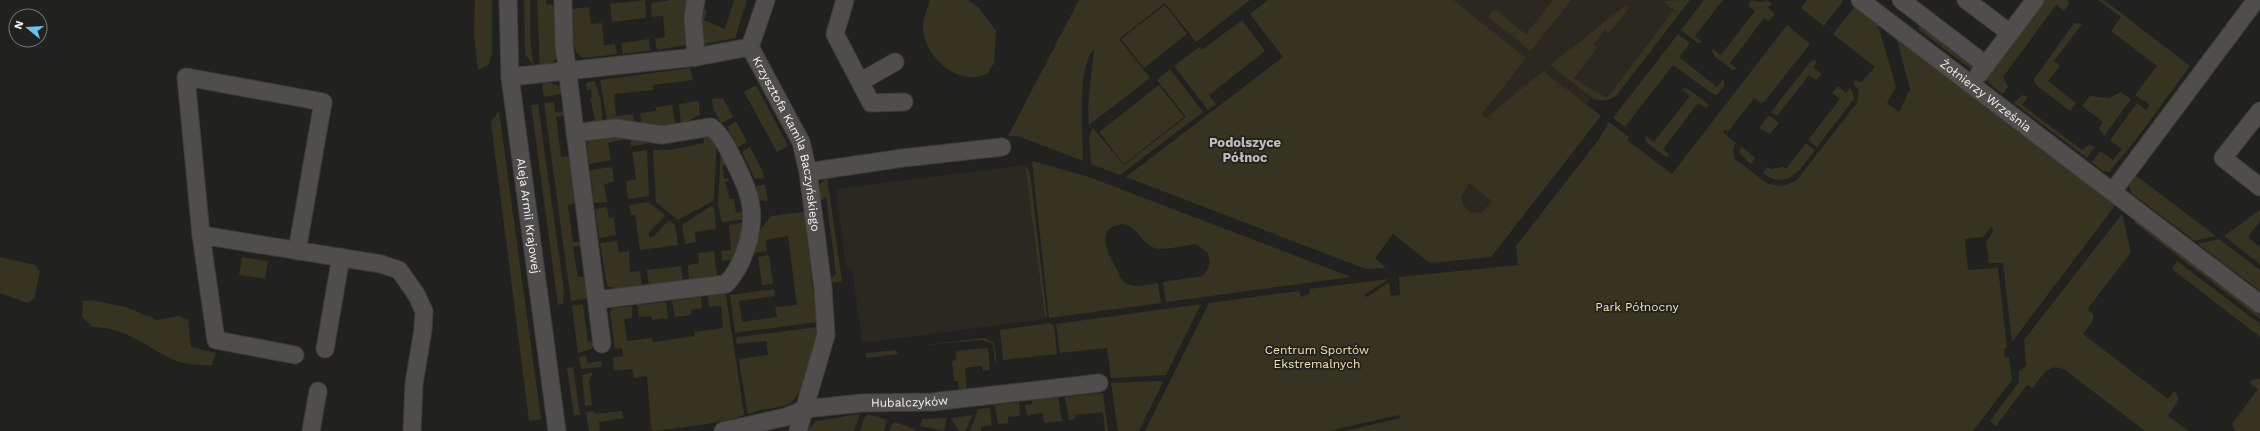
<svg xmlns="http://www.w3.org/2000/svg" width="2260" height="431" font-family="'Work Sans',sans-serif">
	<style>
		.built { fill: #2a2820 }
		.green { fill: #373321; fill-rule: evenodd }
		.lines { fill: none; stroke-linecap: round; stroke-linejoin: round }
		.minor-casing { stroke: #3e3e3b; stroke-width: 19 }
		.minor { stroke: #4f4e4c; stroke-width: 17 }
		.labels { text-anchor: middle; stroke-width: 3.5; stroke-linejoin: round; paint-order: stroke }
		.street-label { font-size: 12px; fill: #f4f3f2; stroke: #21211f }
		.park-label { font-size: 12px; fill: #f3e5a9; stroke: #21211f }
		.neighbourhood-label { font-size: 13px; font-weight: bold; fill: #bfbebb; stroke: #21211f }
	</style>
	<rect width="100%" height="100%" fill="#21211f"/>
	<path class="built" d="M1447,0H1684L1687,4L1616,96L1600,101L1591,97L1589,100L1488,254L1450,224Z
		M1025,165L1045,319L862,343L852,267H846L836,189Z"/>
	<path class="green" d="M475,0H492V55L488,65L478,70L474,33Z
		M524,0H530V35L533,65L525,54Z
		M537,0H546V4L555,5L556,57L552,65L540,69Z
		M645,0L646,18L612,22L610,4Z
		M671,0H690L691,44L657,50L655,39L665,37L663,16L652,17L651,3Z
		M734,0H747L735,38L704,44L701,42L700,8L707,10L704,20L725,29Z
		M930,0H968L979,8L996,31L994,63L988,73C960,88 926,59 923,30C922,20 927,10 930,0Z
		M1079,0H1250L1196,42L1165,3L1119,39L1150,78L1089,125L1088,106L1094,49C1076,69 1083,134 1083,161L1018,136H1008Z
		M1268,0H1453L1526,58L1482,114L1486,118L1543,71L1601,116L1491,257L1430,263L1393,234L1375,258L1386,268L1366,269L1126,177L1283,57L1250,14ZM1469,183L1492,201L1482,212L1472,213L1463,205L1461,197Z
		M1553,0H1571L1531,51L1488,17L1494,9L1526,34Z
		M1690,0L1616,96C1608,101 1602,102 1594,99L1550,65L1626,5L1629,8L1609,33L1605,29L1593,45L1597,48L1574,78L1570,76L1607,98L1673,11L1677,13L1663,1Z
		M1704,0H1723L1695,36L1703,42L1698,43L1681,30Z
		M1752,0L1761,2L1767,0L1772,4L1768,8L1775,14L1769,21L1764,18L1730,63L1737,69L1733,70L1715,57L1712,51L1713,49L1721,55L1755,11L1748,5Z
		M1807,0H1842L1843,1L1824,26L1801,8Z
		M2044,0H2068L2069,4L2064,11L2056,5L2003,77L2008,87L2003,94L1984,79Z
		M2098,0H2104L2190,66L2135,141L2109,172L2103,171L2092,162L2100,151L2113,160L2122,149L2110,140L2137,103L2146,110L2150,105L2135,95L2157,66L2111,31L2121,17Z
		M1165,5L1187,34L1144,68L1121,39Z
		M1856,5L1877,22L1896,87L1887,103L1899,112L1910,89L1896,36L2117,203L2012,342L2003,263H1989L1986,242L1993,232L1992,226L1983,237L1965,239L1968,270L1998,268L2007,348L2004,349L2005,357H2009L2012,380L1973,431H1345L1400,418L1399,415L1329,431H1145L1209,303L1299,291L1301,297L1310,294L1309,289L1389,279L1364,295L1367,297L1389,282L1391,296L1400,295L1399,277L1518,265L1516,246L1599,139L1609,122L1629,137L1627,140L1672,174L1787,25L1810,44L1764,102L1761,103L1754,98L1728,132L1725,130L1723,132L1736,143L1733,149L1735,159L1768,184L1782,186L1796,181L1857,103L1859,90L1853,84L1856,79L1859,82L1862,81L1875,67L1833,34Z
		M589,7L591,24L602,23L604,45L615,44L617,54L585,58C568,54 573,23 572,9Z
		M1242,20L1265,51L1209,95L1216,104L1208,110L1174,66L1199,47L1202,50Z
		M1922,23L1976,65L1972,70L1918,29Z
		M2074,23L2082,24L2054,61L2060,66L2048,81L2076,103L2070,111L2036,85L2034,79Z
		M1678,34L1690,43L1679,57L1717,87L1724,79V86L1717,95H1714L1673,65L1625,127L1613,118Z
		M649,39L650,51L623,54L621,43Z
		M1814,60L1817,62L1813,67L1822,74L1816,80L1809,75L1777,116L1771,112L1810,62Z
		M690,68L693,80L653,85V90L614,94L616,116L633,114L635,126L610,123L607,119L600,80Z
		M1170,69L1203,112L1120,175L1091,164L1089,136L1093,128L1124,165L1186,117L1157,80Z
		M594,81C599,89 605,116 601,124L587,125V122L595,120L590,98H592L591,89L587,90L586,83Z
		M548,82L560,86L562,94L544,97L542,84Z
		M1159,85L1184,117L1124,164L1099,132Z
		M754,86L757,87L788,146L777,152L744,92Z
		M1838,86L1846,93L1850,88L1853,92L1854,99L1817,147L1808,140L1840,99L1832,93Z
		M1684,88L1688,89L1707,103L1708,106L1706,108L1698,103L1663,149L1670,155L1666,157L1647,143L1645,139L1646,136L1654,142L1690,96L1682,90Z
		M2121,92L2131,99L2104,136L2099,128L2103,122L2082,106L2090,96L2109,98Z
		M2022,95L2028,97L2022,105L2082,150L2089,145L2095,147L2087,158L2014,103Z
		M723,98L733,117L721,123L713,108L712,99Z
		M699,101L700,115L681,124L679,104Z
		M554,102L555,112L564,111L565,116L556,117L561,157L571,156L577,203L568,205L573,242L582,241L583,246L573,247L578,277L587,276L591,298L571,301L544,103Z
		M538,104L564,291L563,304L558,305L531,105Z
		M672,105L676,127L642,128L640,113L656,111V107Z
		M499,111L541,419L529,421L491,122Z
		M1769,115L1779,123L1770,134L1759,128Z
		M736,121L747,142L738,147L727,127Z
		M703,132L717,140L714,199L713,201L678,220L656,202L653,150H670L704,143Z
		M601,134L646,139L647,144L631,146L630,138L608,143L611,160L589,164L586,139Z
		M1806,143L1815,150C1801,168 1788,192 1763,173L1767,167L1771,169L1783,167L1786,169Z
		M1741,146L1755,158L1751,164L1739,153Z
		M721,147L730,163L723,166L724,179L728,178L729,180L725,182L730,199H734L736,213L747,211L745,219L723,222L721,220L718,204Z
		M750,147L763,172L764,178L755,179L742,152Z
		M647,150L649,196L628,199L626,181L636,179L632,152Z
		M1032,161L1089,177L1351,277L1166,302L1163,282L1203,276L1210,265L1208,253L1196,244C1186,245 1164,251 1155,248C1140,243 1138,226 1122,224C1095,228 1107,251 1115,266C1118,272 1121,281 1127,284C1135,288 1150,284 1158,283L1161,303L1049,318Z
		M1025,165L1030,173L1047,316L1045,319Z
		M612,167L614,182L604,184L607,202L594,203L590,170Z
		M2135,175L2216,236L2195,241L2131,193L2129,185Z
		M827,177L842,281L832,283L829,280L836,274L826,197L817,204L819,185Z
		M765,185L768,201L758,200L756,186Z
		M648,202L664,214V217L649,232V237H653L669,220L675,225L678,245L640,250L635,214L631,215L629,205Z
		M711,206L714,208L716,229L695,232L696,242L685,244L682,225Z
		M607,207L609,218L614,217L616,235L599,238L595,209Z
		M2260,210V221L2248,237L2260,247V264L2224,236Z
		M804,212L817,322L735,333L730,295L774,289L775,296L739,301L742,322L777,317L775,307L797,305L788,236L766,240L767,251L755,253C752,237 761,229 771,216Z
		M2122,214L2131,252L2087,310L2093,314V320L2083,334L2168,399L2174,391L2178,396V401L2168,416L2189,431H2145L2065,370C2049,361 2042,376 2033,388L2027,385L1996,426L1990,421L2019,382V371L2026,366L2024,340Z
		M2130,216L2260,315V319L2136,224Z
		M745,222L736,259L722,261L721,251L731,250L729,225Z
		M2219,239L2260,270V291L2198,244Z
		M617,241L619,252L629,251L630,272L640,271L642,288L627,291L607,286L600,243Z
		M714,251L717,275L713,280L689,284L688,265L699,263L698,253Z
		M769,255L773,284L762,285L758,257Z
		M0,257L35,265L40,271L34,299L27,303L0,293Z
		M242,257L268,261L265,279L239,275Z
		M2177,261L2260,324V337L2172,269Z
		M681,266L683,282L649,287L647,270Z
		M723,293L726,295L744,414C737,422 667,429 653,431L651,428L647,376L634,378L632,369L614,371L613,358L623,356L622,348L615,349L610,312L612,308L632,306V318L624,319L627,341L652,338L653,342L695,336L694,332L723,328L721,306L709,307L708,296Z
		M701,297L702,308L691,310V315L675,317L672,301Z
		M92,300L126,307L157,320L179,316L188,320L191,347L216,353L212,365C200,365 184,365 172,359C142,345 128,328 92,327L82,317L83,301Z
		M666,302L668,318L652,320L651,316L639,317L637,305Z
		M583,304L588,342L597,341L591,349L578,353L572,306Z
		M1201,304L1166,375L1111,378L1107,348L1060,353L1056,324Z
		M1050,323L1054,326L1057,354L1003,360L1000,330Z
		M817,327C817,344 804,396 789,404C777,409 762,408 749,414L747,412L739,359L768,355L766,341L737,344L736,339L738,337Z
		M984,338L994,343L997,363L995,362L993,344L982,340L924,345Z
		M988,348L990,370L983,371L982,366L965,368L967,391L959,392L958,381H954L952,361L956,360V351Z
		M896,350L898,354L866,358V353Z
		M586,356L587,363L601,361L602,367L581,369L579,357Z
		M573,367L580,415H574L567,368Z
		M593,372L589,381L592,405L585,406L582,375Z
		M2253,379H2260V431H2235L2232,424L2258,389L2249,383Z
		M1160,381L1163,382L1139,431H1118L1111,383Z
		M1103,393L1108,431H1105L1103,412L1075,415V419L1069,420L1065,397Z
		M1058,397L1062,421L1044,423L1042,413L1027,415L1025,405L1032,404V400Z
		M1019,402L1020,416L1008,417V423L998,424L995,405Z
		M990,408L992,425L981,427V431H970L978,409Z
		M593,411L596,414L622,411L623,418L599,422L600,431H589L586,412Z
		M860,414L854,431H807L816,421Z
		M868,414L887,420L884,431H860L864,418Z
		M973,415L965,431H959L951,418Z
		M947,418L944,431L920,426L922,419Z
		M895,422L915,429L914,431H889L892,424Z"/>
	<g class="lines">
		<defs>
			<g id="minor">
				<path id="s1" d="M508,0L510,77L557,431"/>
				<path d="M563,0L564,44L602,344"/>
				<path d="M696,0L693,17L696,57"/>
				<path d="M845,0L835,34L871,103L904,102"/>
				<path id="s2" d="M1860,0L2260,304"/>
				<path d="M1901,0L1986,65"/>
				<path d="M1966,0L2010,33"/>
				<path d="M750,47L766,0"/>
				<path d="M1979,74L2035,0"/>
				<path id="s3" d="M510,77L696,57L750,47L801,142L808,172L823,288L826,335L798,431"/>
				<path d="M860,82L895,62"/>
				<path d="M2260,111L2223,158L2260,187"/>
				<path d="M575,133L615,128L662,135L711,127C721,134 728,148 733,159C740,173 747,186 750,201C756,228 744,265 726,284L597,300"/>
				<path d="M808,172L903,158L1002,147"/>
				<path d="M2113,191L2256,0"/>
				<path d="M201,235L186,77L323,102L297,251"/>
				<path d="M325,349L341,257"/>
				<path d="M295,355L216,340L201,235L381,264L399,270L416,294L424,311L423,329L414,384L412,431"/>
				<path d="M311,431L318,391"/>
				<path id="s4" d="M723,431L786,417L805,409L862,403L932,402L1099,383"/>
			</g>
		</defs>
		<use href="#minor" class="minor-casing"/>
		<use href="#minor" class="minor"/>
	</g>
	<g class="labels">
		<g class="street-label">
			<text dy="4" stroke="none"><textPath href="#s2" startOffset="158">Żołnierzy Września</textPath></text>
			<text dy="4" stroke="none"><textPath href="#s3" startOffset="347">Krzysztofa Kamila Baczyńskiego</textPath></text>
			<text dy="4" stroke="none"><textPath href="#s1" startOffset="217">Aleja Armii Krajowej</textPath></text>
			<text dy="4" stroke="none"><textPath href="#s4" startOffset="190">Hubalczyków</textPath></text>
		</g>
		<g class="park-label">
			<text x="1637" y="311">Park Północny</text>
			<text x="1317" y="354">Centrum Sportów<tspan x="1317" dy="14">Ekstremalnych</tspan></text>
		</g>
		<g class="neighbourhood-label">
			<text x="1245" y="147">Podolszyce<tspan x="1245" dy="15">Północ</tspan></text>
		</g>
	</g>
	<g transform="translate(28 28) rotate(288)"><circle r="19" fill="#21211f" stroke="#757573"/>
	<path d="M0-3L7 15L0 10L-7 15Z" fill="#64c5ee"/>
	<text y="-6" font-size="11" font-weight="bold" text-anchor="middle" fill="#f4f3f2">N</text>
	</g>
</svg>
